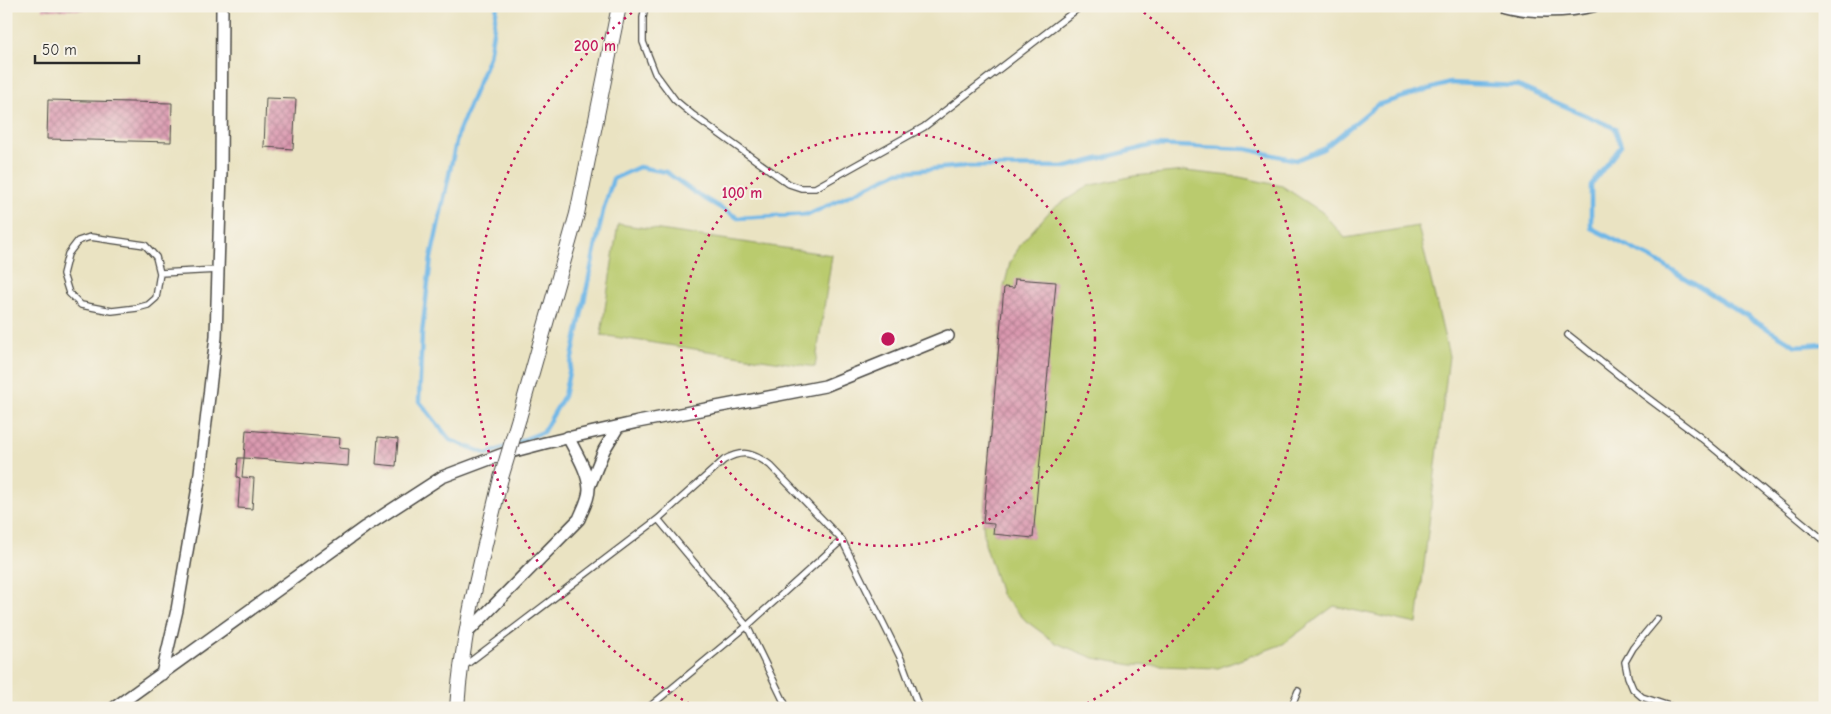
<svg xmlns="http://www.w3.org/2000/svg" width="1831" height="714" font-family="'Comic Neue',sans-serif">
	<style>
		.grass { fill: #bacb6e; stroke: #727b4c }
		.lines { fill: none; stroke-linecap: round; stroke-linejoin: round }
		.stream { stroke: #70b7e7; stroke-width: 4.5 }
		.building { fill: url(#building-cross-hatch) }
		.service-casing { stroke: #484742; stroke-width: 8 }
		.minor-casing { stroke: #484742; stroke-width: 14 }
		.tertiary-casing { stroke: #484742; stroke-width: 16 }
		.service { stroke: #fff; stroke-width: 5.5 }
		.minor { stroke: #fff; stroke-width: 11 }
		.tertiary { stroke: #fff; stroke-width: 14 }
		.tertiary-bridge-casing { stroke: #484742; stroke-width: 16; stroke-linecap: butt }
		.tertiary-bridge { stroke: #fff; stroke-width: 14 }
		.ring { fill: none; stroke: #c2185b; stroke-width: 2.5; stroke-dasharray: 2.5 5 }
		.centre { fill: #c2185b; stroke: #f7f3e8; stroke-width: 2.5 }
		.ring-label { font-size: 15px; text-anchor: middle; font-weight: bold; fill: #c2185b; stroke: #f7f3e8; stroke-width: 4; stroke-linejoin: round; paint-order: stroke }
	</style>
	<defs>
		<pattern id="building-cross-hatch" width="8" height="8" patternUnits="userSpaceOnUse" patternTransform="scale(1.25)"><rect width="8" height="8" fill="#da97af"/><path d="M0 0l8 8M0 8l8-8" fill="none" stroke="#b17b8f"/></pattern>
	</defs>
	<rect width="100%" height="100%" fill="#f7f3e8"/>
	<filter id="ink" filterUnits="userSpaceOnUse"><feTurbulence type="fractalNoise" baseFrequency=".02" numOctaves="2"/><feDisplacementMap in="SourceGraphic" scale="10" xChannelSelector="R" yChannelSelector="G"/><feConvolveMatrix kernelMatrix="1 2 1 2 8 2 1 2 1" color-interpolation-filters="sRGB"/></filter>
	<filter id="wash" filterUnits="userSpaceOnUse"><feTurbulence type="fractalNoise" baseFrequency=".0096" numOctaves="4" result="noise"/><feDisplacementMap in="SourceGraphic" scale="20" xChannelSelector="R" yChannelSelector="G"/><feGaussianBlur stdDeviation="1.12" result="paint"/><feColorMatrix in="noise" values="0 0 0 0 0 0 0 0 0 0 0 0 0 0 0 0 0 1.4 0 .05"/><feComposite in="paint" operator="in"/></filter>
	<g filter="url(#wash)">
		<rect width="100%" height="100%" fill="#eae3c2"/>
		<path class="grass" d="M1185,171L1239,177L1282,186L1322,212L1345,238L1418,226L1449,356L1417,624L1334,606L1283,644L1218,668L1132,665L1094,658L1056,643L1026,621L1001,594L985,544L983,523L1004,287L1010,263L1022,242L1052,209L1088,186L1134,176Z
			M618,224L832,255L815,367L601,335Z"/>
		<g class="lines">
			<path class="stream" d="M497,6L489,57L458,133L431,258L422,333L419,401L450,440L487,454L508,446
				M515,443L543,432L564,396L603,211L613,179L639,167L666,172L695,193L738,218L810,214L898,172L965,166L1067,167L1153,145L1246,149L1296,160L1323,149L1377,105L1450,83L1518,86L1615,128L1621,146L1591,185V228L1653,259L1796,346L1825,344"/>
		</g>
		<g id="blocks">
			<path class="building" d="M42,6H111V10H42Z
				M266,98L296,99L293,149L264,147Z
				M48,100L172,103L171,142L47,139Z
				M1015,279L1056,282L1033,538L993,534L994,524L983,523L1004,287L1014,288Z
				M246,430L340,438L339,448L349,449L348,466L244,458Z
				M378,437L398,439L396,466L376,464Z
				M238,458H244L242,477L254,478L252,509L238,508L240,478L237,477Z"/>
		</g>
	</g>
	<g filter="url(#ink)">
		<use href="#blocks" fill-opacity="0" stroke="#484742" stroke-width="1"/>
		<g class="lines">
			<defs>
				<path id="service" d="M645,6L643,18V42L655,73L675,100L693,115L789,184L801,188H815L924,127L1081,6
					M90,237L145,245L156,257L160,273L156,298L148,305L137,308L112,311L81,305L69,293L63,274L68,254L78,241Z
					M160,273L218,270
					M1568,335L1645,396L1700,437L1825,541
					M658,519L747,626L787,708
					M1657,619L1633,648L1625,662L1628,677L1633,689L1642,697L1675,708
					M463,667L658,519L724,460C743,449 753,453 770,465L842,540L901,659L919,708
					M648,708L747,626L842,540
					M1291,708L1298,691"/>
				<path id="minor" d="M1506,6C1531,13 1568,12 1593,6
					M589,487L604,450L618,427
					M465,635L579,519C583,509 589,499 589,489C588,471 576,453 568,437
					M162,674L177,610L199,481L216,337L221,171L222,6
					M114,708L365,527L442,477L503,454L545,443L638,422L825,386L948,336"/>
				<path id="tertiary" d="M519,418L577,214L619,6
					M457,708C462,630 483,554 501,478"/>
			</defs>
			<use href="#service" class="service-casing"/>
			<use href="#minor" class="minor-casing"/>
			<use href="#tertiary" class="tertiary-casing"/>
			<use href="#service" class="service"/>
			<use href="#minor" class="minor"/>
			<use href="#tertiary" class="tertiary"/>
			<defs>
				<path id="tertiary-bridge" d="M501,478L519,418"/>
			</defs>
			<use href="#tertiary-bridge" class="tertiary-bridge-casing"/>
			<use href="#tertiary-bridge" class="tertiary-bridge"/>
		</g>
	</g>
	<g class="ring">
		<circle cx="888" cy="339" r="207"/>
		<path d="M696 707A415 415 0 0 1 638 8M1138 8A415 415 0 0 1 1080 707"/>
	</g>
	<circle cx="888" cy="339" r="8" class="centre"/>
	<g class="ring-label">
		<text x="595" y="51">200 m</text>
		<text x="742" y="198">100 m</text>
	</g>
	<rect width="1831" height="714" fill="none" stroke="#f7f3e8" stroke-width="25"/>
	<path d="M35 55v8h104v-8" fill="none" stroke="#2b2b2b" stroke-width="2.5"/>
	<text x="42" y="55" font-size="15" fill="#2b2b2b" stroke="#f7f3e8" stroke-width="4" paint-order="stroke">50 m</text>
</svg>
